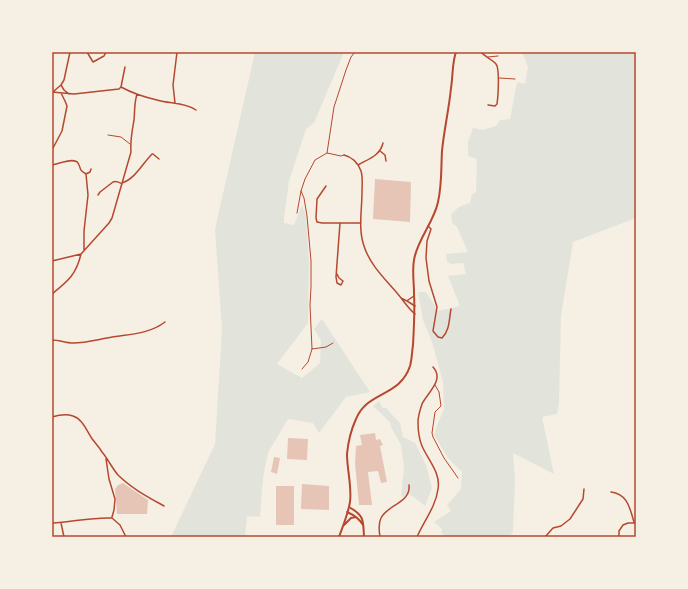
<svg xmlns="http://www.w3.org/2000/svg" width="688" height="589" font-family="Roboto,sans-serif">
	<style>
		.green { fill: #e2e4dc }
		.building { fill: #e6c5b7 }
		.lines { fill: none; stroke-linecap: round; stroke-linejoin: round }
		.service { stroke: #b5482f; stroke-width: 1 }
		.minor { stroke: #b5482f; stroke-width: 1.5 }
		.tertiary { stroke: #b5482f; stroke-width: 2 }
		.neatline { fill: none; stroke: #b5482f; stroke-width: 1.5 }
	</style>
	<rect width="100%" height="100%" fill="#f6efe4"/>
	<path class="green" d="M255,52H344L314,123L306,129L289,181L284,218V223L294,225L302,205L306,216L309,263L308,323L277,364L302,378L320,363L321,341L314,329L322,319L370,392L346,397L319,433L313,423L288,419L269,451C262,472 262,495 260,517L247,516L245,537H171L215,444L222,330L215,229Z
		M522,52H636V218L573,242L561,316L559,402L557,414L542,417L554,474L513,453L515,479L513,531L510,537H447L441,533L442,529L434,522L451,511L447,505L461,489L462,472L448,458L434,435L438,423L444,409L443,382L432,342L423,320L418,292H426L438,311L460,306L448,276L466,274L463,263L451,264L447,262L446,254L468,252L457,227L452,223L451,214L459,207L470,203L472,194L476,192L477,159L468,156V142L473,128L483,130L496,126L500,120L510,119L517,82L525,84L528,67Z
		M379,401L383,408H386L400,423L403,437L415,443L426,465L432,488L425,506L411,495L401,497L404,468L401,445L391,427L390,422L373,406Z"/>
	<path class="building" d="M375,179L411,182L410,222L373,219Z
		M375,433L376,440L380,439L383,445L380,446L387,482L381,483L378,471L368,472L372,505H359L355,463L356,446L362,445L360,435Z
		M288,438L308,439L307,460L287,459Z
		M274,457L280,458L277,474L271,472Z
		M123,483L148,500L147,514H117L115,489L118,485Z
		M302,484L329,486V510L301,509Z
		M276,486H294V525H276Z"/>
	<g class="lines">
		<path class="service" d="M488,57L498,56
			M499,78L515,79
			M108,135L121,137L130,144
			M327,153L334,107L346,70L351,57L355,52
			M301,191L304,198L307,216L311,261V287L310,305L312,349L326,347L333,343
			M297,213L301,191L305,179L315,160L327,153L341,156L344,155
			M302,369L308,362L312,349
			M435,385L439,392L441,406L435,412L432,433L433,437L444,458L458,478"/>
		<path class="minor" d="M87,52L93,62L104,56L106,52
			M469,52H474
			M481,52C485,57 493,60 496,64C500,69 498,97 497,104L495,106L488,105
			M61,85L64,90L69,94
			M121,87L125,67
			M54,91L61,85L64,80L70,52
			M52,92L74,94L119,89L121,87C132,93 144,97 157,100C170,104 184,102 196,110
			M175,103L173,85L177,52
			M52,150L62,131L67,106L65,101L61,93
			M380,151L385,155L386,161
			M344,155C352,157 358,163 361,171C363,177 362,185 362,192C362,210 358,229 364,246C370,265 385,279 397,293C404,301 407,307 415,314
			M52,165C58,164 74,157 78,163C82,170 78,169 86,174L88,195L84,231V251
			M358,165C368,159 380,156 383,143
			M86,174L90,172L91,169
			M122,183C135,179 143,163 152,154H153L159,159
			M326,186L317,199L316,218L317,222L322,223H361
			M98,195L100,192L113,182C116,181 119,182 122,184
			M428,226L431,229L427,241L426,258L429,281L437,307L433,331L438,337L442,338C450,330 449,319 451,309
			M52,261L81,254
			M337,274L339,278L343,281L341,285L337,283L336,277L340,223
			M52,294C68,281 76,275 81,254L109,223L112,218L131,152C130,141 132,131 134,120C135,110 134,104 137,94
			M401,298L407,301L415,306
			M408,300L414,296
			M52,340C59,340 66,343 73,343C84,343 96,340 107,338C127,334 148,335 165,322
			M52,417C59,415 67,414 73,416C83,419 87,432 93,440C96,444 99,447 102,452C108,459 112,468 118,475C131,488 148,497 164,506
			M106,459L109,479L115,499L114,510L112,517
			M611,492C628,494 630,509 634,522
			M52,523C72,522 92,517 112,518L120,525L126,537
			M61,523L64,537
			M380,537C379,531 378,524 381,518C387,505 411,503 409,485
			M417,537C424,521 436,506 438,489C441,473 428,460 422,446C419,439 418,431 418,422C418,416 420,410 422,404C427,393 445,380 433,367
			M545,537L553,528L561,526L570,519L583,499L584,489
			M619,537V531L623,525L628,523H636"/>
		<path class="tertiary" d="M349,507C365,516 363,521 364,537
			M347,512C354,515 359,518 363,525
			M344,525L351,518L356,517
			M339,537C343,526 348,514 350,502C352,486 347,470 347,454C348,443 351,430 356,419C367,391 400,397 410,366C412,359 412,351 413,345C414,327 415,311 414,293C414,282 412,271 414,260C417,240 434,222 438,202C442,185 441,168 442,151C444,130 449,109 451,88C453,76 452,63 456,52"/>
	</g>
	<rect width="688" height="589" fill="none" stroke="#f6efe4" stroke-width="106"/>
	<rect x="53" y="53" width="582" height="483" class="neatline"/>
</svg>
